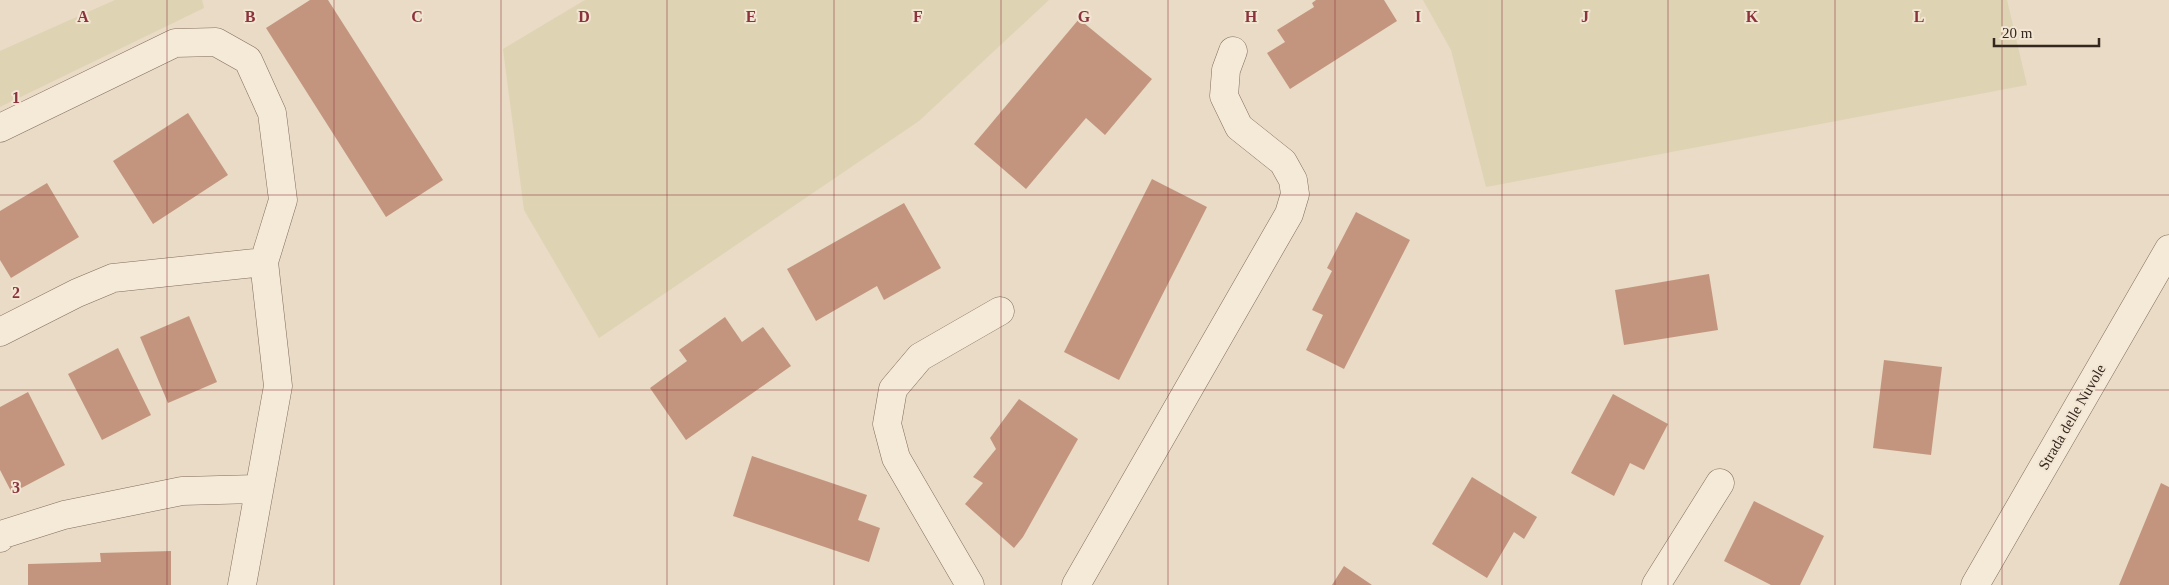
<svg xmlns="http://www.w3.org/2000/svg" width="2169" height="585" font-family="'Times New Roman',serif">
	<style>
		.farmland { fill: #ded3b3 }
		.building { fill: #c4957e }
		.lines { fill: none; stroke-linecap: round; stroke-linejoin: round }
		.minor-casing { stroke: #826d5d; stroke-width: 29 }
		.minor { stroke: #f5e9d7; stroke-width: 28 }
		.grid { fill: none; stroke: #8b333c; stroke-width: 1; stroke-opacity: 0.55 }
		.labels { text-anchor: middle; stroke-width: 4; stroke-linejoin: round; paint-order: stroke }
		.street-label { font-size: 15px; fill: #34271f; stroke: #f2e6d3 }
		.grid-label { font-size: 16px; text-anchor: middle; font-weight: bold; fill: #8b333c; stroke: #f2e6d3; stroke-width: 4; stroke-linejoin: round; paint-order: stroke }
	</style>
	<rect width="100%" height="100%" fill="#e9dbc5"/>
	<path class="farmland" d="M115,0H202L204,8L0,107V51Z
		M585,0H1049L919,121L599,338L524,210L503,49Z
		M1423,0H2007L2027,85L1486,187L1451,50Z"/>
	<path class="building" d="M310,0H328L443,180L386,217L266,28Z
		M1316,0H1384L1397,21L1290,89L1267,53L1285,42L1277,30L1314,7L1312,3Z
		M1079,19L1152,79L1105,135L1086,118L1026,189L974,144Z
		M188,113L228,175L153,224L113,161Z
		M1152,179L1207,207L1119,380L1064,352Z
		M47,183L79,237L11,278L0,260V211Z
		M904,203L941,268L884,300L877,286L816,321L787,269Z
		M1356,212L1410,240L1344,369L1306,350L1323,315L1312,310L1332,271L1327,268Z
		M1709,274L1718,330L1624,345L1615,290Z
		M189,316L217,382L168,403L140,337Z
		M725,317L742,342L763,327L791,366L686,440L650,388L687,361L679,350Z
		M118,348L151,415L102,440L68,374Z
		M1884,360L1942,367L1931,455L1873,448Z
		M28,392L65,465L12,493L0,470V407Z
		M1613,394L1668,424L1644,470L1630,463L1614,496L1571,473Z
		M1019,399L1078,439L1023,537L1014,548L965,504L983,483L973,477L996,449L990,438Z
		M752,456L867,495L858,520L880,528L869,562L733,516Z
		M1472,477L1537,517L1524,539L1514,532L1487,578L1432,544Z
		M2161,483L2169,487V585H2119Z
		M1754,501L1824,536L1800,585H1771L1724,561Z
		M171,551V585H28V564L101,562L100,553Z
		M1344,566L1372,585H1332Z"/>
	<g class="lines">
		<defs>
			<path id="minor" d="M0,128L175,43L216,42L248,60L272,113L283,200L264,262L278,386L242,585
				M0,332L77,293L113,278L264,262
				M0,538L4,534L64,515L182,491L258,489
				M970,585L896,458L887,424L893,389L920,357L1000,311
				M1076,585L1289,214L1295,194L1293,180L1283,162L1239,127L1224,96L1226,70L1233,51
				M1656,585L1720,483
				M1975,585L2169,249"/>
		</defs>
		<use href="#minor" class="minor-casing"/>
		<use href="#minor" class="minor"/>
	</g>
	<path class="grid" d="M167,0V585M334,0V585M501,0V585M667,0V585M834,0V585M1001,0V585M1168,0V585M1335,0V585M1502,0V585M1668,0V585M1835,0V585M2002,0V585M0,195H2169M0,390H2169"/>
	<g class="labels">
		<g class="street-label">
			<text transform="translate(2072 417) rotate(-60)" y="5">Strada delle Nuvole</text>
		</g>
	</g>
	<g class="grid-label">
		<text x="83" y="22">A</text>
		<text x="250" y="22">B</text>
		<text x="417" y="22">C</text>
		<text x="584" y="22">D</text>
		<text x="751" y="22">E</text>
		<text x="918" y="22">F</text>
		<text x="1084" y="22">G</text>
		<text x="1251" y="22">H</text>
		<text x="1418" y="22">I</text>
		<text x="1585" y="22">J</text>
		<text x="1752" y="22">K</text>
		<text x="1919" y="22">L</text>
		<text x="16" y="103">1</text>
		<text x="16" y="298">2</text>
		<text x="16" y="493">3</text>
	</g>
	<path d="M1994 38v8h105v-8" fill="none" stroke="#34271f" stroke-width="2.5"/>
	<text x="2002" y="38" font-size="15" fill="#34271f" stroke="#f2e6d3" stroke-width="4" paint-order="stroke">20 m</text>
</svg>
